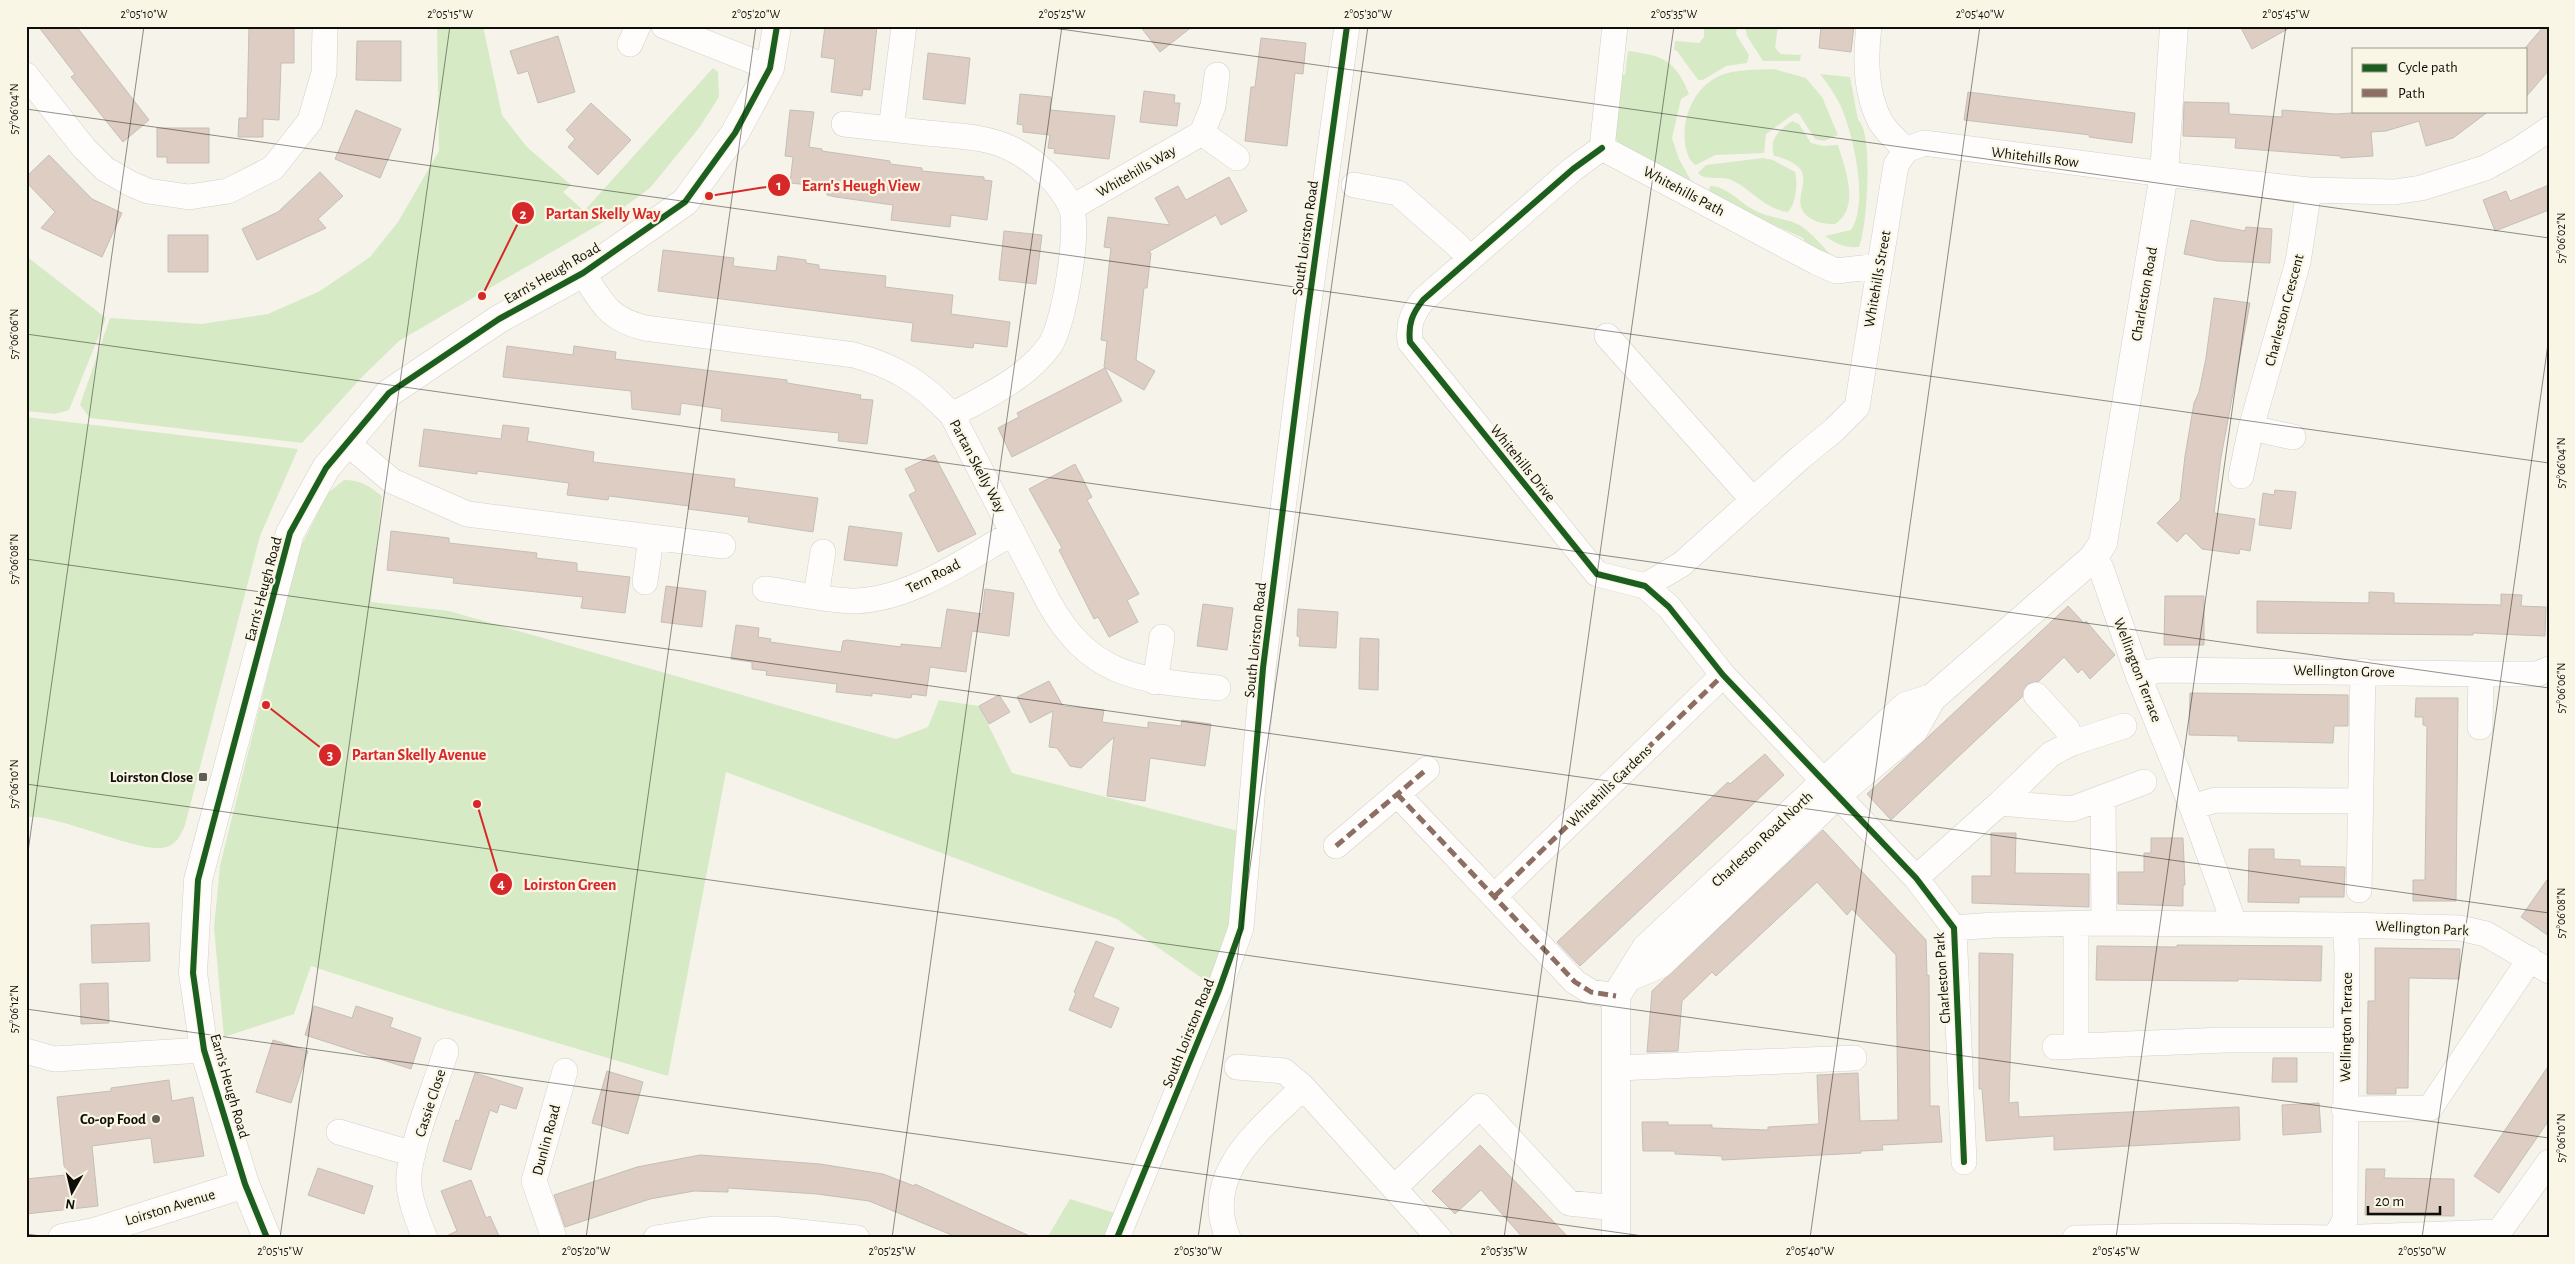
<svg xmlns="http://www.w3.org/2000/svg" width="2575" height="1264" font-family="'Alegreya Sans',sans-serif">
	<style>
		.green { fill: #d7eac6 }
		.building { fill: #ddcdc2; stroke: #c4bfba }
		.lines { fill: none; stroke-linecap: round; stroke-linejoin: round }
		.minor-casing { stroke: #d3d0c9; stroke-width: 26 }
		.tertiary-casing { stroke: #d3d0c9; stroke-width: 29 }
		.minor { stroke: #fefdfc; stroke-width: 25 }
		.tertiary { stroke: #fefdfc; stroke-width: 28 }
		.quiet { stroke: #8d6e63; stroke-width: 5; stroke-dasharray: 10 5; stroke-linecap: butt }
		.cycleway-casing { stroke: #faf6e6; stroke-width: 9 }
		.cycleway { stroke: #1b5e20; stroke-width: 6 }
		.ticks { fill: none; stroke: #0f0e08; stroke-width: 1; stroke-opacity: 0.45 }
		.poi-dot { fill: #605e57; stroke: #faf6e6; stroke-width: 2 }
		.labels { text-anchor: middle; stroke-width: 4.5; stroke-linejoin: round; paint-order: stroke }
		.street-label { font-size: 15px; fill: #0f0e08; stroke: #faf6e6 }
		.poi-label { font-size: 15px; font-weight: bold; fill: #0f0e08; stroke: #faf6e6; text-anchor: end }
		.leader { fill: none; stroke: #d62828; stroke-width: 2 }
		.callout-dot { fill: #d62828; stroke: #faf6e6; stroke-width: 2 }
		.mark-label { font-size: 15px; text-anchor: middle; font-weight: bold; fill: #fff }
		.callout-label { font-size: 16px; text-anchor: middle; font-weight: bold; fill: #d62828; stroke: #faf6e6; stroke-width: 4.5; stroke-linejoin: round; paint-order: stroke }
		.neatline { fill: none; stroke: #0f0e08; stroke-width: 2 }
		.ticks-label { font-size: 12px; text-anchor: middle; fill: #0f0e08 }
	</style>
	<rect width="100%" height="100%" fill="#f6f3ea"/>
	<path class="green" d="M437,26H483L502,115L527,147L571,185L563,192L584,211L713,68L718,72L719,97L699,128L650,188L605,221L399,341L363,376L302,443L90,418L80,405L110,318L202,324L268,314L320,291L370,257L398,222L439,151Z
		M1704,26H1737L1736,34L1749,55L1747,63L1726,66L1703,80H1698L1677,51L1674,50L1675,41L1699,43L1704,37Z
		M1745,26H1778L1775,48L1781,54L1801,55L1800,61H1763L1747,36Z
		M1628,51C1663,55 1676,61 1689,94L1681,99L1672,138L1679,159L1695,188L1621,148L1612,132L1617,79L1625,74Z
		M1774,69L1806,78L1822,97L1838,135L1824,141L1815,139L1799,114L1795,113L1766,134L1764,153L1715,155L1696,165C1690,162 1688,156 1686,149C1680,122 1692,90 1717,77C1732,69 1757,70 1774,69Z
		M1820,74L1850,77L1858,120C1874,132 1867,229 1859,247C1844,248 1837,244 1825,236L1851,230C1868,204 1855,145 1845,117C1840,101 1830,87 1820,74Z
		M1792,121L1799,124L1811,143L1823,146L1838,145C1845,169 1861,207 1835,224C1824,224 1815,223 1806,215C1792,201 1809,185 1801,170C1796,163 1782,157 1774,156C1769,138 1779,131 1792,121Z
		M1763,158L1773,160L1795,172C1798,184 1796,204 1788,212C1763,209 1750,187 1729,179C1720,176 1705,181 1698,173L1706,165Z
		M1710,186C1727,186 1740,203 1754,210C1770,219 1789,218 1801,226C1813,234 1822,246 1832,256L1812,254L1803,238L1708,195Z
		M26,256L106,318L69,410L55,414L26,411Z
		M26,417L298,449L260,536L185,825C182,833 178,842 169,846C145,858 62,814 26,817Z
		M344,480C361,480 369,486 382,496L371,602L449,611L896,739L928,727L939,700L979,706L1012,773L1250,834L1219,990L1117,919L726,772L668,1076L443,1009L311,966L294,1014L224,1037L214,928L220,866L298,552L328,493Z
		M1070,1199L1118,1214L1117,1238H1047Z"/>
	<path class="building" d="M38,26H76L149,120L123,142L71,77L75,74Z
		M249,26H294V63H281L279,120L263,119V137H238L239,118H247Z
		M825,26H877L870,90L863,89L862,96L831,92L835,59L821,57Z
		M1140,26H1193L1160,52Z
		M1821,26H1854L1851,52L1819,48Z
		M2240,26H2293L2252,49Z
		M2544,26H2549V70L2526,97V47Z
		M558,36L575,92L538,103L528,71L518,74L510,51Z
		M1261,38L1306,43L1303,74L1295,73L1287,146L1245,141L1251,87H1255Z
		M357,41H401V81L356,80Z
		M928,53L970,58L965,104L923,99Z
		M1144,91L1175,95L1174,103H1180L1177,126L1140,122Z
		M1968,92L2135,113L2132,143L2089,137L2090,135L1964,120Z
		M1020,94L1051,97L1050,110L1115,116L1109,159L1054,153L1055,149L1048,148L1050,135L1023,132V125L1017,124Z
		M2184,102L2229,103V114L2282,117V110L2336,114L2381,111H2489L2453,138L2426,146L2419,121L2386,131L2371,132L2373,156L2341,158L2340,156L2235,148L2236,138L2183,136Z
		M591,103L631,140L598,175L568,147L575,139L566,130Z
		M356,110L401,129L380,178L335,159Z
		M790,110L814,112L809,147L822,149V151L890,161V164L922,168V171L984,177V180L992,181L987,220L951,215L950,227L891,220L893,205L836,197L827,195L828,187L790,183L793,157L785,156Z
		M157,128H209V163H167V157H157Z
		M49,155L92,199L122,213L102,257L41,228L55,212L26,182V177Z
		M320,172L343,196L318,219L326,228L257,260L242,229L278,212Z
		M1229,177L1247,211L1221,225L1216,215L1148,252L1151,253L1147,288H1144L1136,360L1155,371L1144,390L1104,367L1107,341L1101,340L1111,248L1104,247L1108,217L1170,225L1155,198L1178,186L1186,200Z
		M2549,185V210L2495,231L2483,200L2506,191L2510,201Z
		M2191,220L2245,231L2246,227L2272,229L2270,263L2218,261L2184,254Z
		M1004,231L1042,235L1036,284L999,280Z
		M168,235H208V272H168Z
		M663,250L734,258L733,266L776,271L778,256L806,260V263L819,265V269L886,276L885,287L953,295L951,314L1010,322L1007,347L974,343L973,348L911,341L913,323L658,291Z
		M2214,298L2250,303L2221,457L2214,513L2255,519L2250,551L2240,549L2239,554L2202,549L2186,533L2177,542L2157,523L2180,500L2185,456L2194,403L2199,392L2206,358Z
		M507,346L573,355L574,346L616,352L615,359L787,380V383L861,395L860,399L873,400L867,444L838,441L839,433L721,421L722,409L681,403L680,415L632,409L631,391L503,377Z
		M1105,368L1122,401L1012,457L998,428L1019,417L1017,413Z
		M503,425L529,428L527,441L594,452L593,462L735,479L734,487L818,498L813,532L748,522L749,517L688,509L689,506L609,496L608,500L567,495L569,483L477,471V474L419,466L424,429L501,439Z
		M934,455L976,534L938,552L909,495L916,491L905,469Z
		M1075,464L1092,497L1087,500L1139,594L1127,600L1138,622L1109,637L1098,617L1094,619L1059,550L1062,548L1029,489Z
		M2275,490L2296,492L2291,529L2259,525L2263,493L2274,495Z
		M849,526L902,533L897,566L844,560Z
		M391,531L449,538V543L537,553L536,558L577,563V571L630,577L625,613L581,608L583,597L453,583L454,578L387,570Z
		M666,586L706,591L702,627L661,622Z
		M985,589L1014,593L1009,636L972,631L966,672L930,667L926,696L912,694L911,698L872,693V696L836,692L837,684L766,675L767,671L752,669V662L731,659L736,625L759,628L758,637L771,639L770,642L841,652L843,641L847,640L901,647V644L941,648L947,609L982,614Z
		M2369,592L2394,593V603L2501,605V594L2522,595L2521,606L2546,607L2545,636L2473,633V635L2257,633V601L2369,603Z
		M2165,596H2204V645H2164Z
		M1203,604L1233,608L1227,650L1197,646Z
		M2068,606L2084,623L2086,621L2115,655L2090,679L2082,669L2078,673L2064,657L2039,681L2027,684L2022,697L1891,820L1867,794Z
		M1298,609L1338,612L1336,648L1299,646L1300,637L1297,636Z
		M1360,638L1379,639L1378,690L1359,689Z
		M1049,681L1063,706L1104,710L1102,722L1148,728V722L1181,726L1182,720L1211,724L1205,766L1150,758L1145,801L1107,796L1114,737L1081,768L1070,766L1057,748L1049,747L1053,711L1030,723L1017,697Z
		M2190,693L2348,695V726H2334L2333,743L2238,741V736L2189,735Z
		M999,695L1010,712L989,724L979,706Z
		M2416,698H2458L2456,901H2413V880H2425L2427,726L2423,725V717H2415Z
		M1765,754L1784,775L1580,966L1557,942L1728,782L1730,784Z
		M1823,830L1926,940L1927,976L1929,975L1930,1106H1939L1942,1142L1882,1145L1883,1150L1861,1151V1153L1722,1160V1156L1675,1154V1151H1643L1642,1122H1668V1125H1712V1128L1768,1130V1127L1819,1124L1817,1075L1858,1073L1860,1121L1898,1120L1896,955L1852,909L1847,915L1817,882L1716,976L1712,972L1682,1001L1678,1051L1647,1052L1652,991Z
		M1991,833H2016L2015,873L2089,874V907L1972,903V876H1991Z
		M2151,838H2183L2185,885H2183V906L2118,904V872H2144V853H2151Z
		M2249,849H2274V859L2300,860V866L2345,867L2344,897H2299V903L2248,902Z
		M2549,877V936L2521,917Z
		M149,923L150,961L92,963L91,925Z
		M1096,941L1114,948L1093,997L1119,1008L1111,1028L1069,1010L1076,993L1074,992Z
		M2177,945L2322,946L2321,981L2238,979V981L2096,980L2097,946L2177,947Z
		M2375,948L2460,949L2459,979L2409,978L2408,1088H2396V1094H2367L2368,1001H2375Z
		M1979,953L2013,954L2009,1103L2018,1102L2019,1117L2239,1107L2240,1140L2054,1150V1136L1986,1141L1982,1089H1979Z
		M108,983L109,1023L81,1024L80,984Z
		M314,1006L352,1018L356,1006L393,1018L390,1027L421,1038L411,1069L305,1035Z
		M273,1040L308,1051L291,1103L256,1092Z
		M2273,1058H2297V1082H2272Z
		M2549,1065V1120L2499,1193L2474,1176Z
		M607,1071L643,1082L628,1134L592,1123Z
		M475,1073L523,1088L516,1109L500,1104L497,1113L490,1110L471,1170L443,1161L456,1120L459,1121Z
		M169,1080L172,1101L193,1097L204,1156L154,1163L151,1138L92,1146L98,1206L26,1214V1179L65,1175L57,1097L111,1091V1088Z
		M2319,1103L2321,1132L2283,1135L2282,1105Z
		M1480,1145L1533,1200L1569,1238H1523L1481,1190L1455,1214L1432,1191Z
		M700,1155L820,1164L883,1174L914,1186L915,1184L1034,1238H959L869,1201L817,1194L728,1188V1192L694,1191L650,1199L565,1227L554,1195L637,1167Z
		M318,1168L373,1186L364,1214L308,1195Z
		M2366,1169H2385L2384,1178L2454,1179V1216L2365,1215Z
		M471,1180L486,1218L490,1216L500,1238H442L457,1231L441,1191Z"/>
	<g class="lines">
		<defs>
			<path id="minor" d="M664,26L770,68
				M1615,26L1602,148L1816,262L1836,271L1879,266
				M1869,26C1865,58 1865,92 1880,121C1886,132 1898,142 1906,150
				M630,44L638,26
				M26,75L84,148L105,169L131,184L148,191L189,197L228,191L273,168L310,121L324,73L325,26
				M844,124C872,127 900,130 927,133C957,136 986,136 1012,149C1036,161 1060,183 1071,207C1080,229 1064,325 1050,345C1027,378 987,396 952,415
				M891,129L904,26
				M1202,133L1237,158
				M1602,148L1573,169L1423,300C1412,314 1408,324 1410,342L1597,574L1645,586L1669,607L1723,675L1916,878L1954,928L1964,1162
				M1906,150L1924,143L2164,174L2309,190L2394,192L2421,188L2485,168L2518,150L2549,129
				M1354,185L1398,193L1457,245L1470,259
				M1071,208L1202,133L1213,106L1217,75
				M583,273C602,303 608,319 645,328L854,355C897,367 922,383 952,415L1048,601C1090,677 1138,680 1218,688
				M1607,336L1753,500
				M2251,428L2293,437
				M346,442L392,481L467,514L723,546
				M2241,476L2251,428L2298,262L2309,190
				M2093,558L2101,568L2138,675L2192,807L2234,923
				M645,582L651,538
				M1645,586L1682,564L1801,457L1834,430L1857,407L1896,165L1906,150
				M765,589C794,593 828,601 856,601C912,599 966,559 1013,533
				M816,596L823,552
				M2138,675L2160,670L2481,674H2537L2549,669
				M1155,682L1162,637
				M2480,727L2481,674
				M2072,743L2124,726
				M1397,794L1575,982L1591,992L1616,996
				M2103,798L2104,923
				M2000,803L2051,754L2072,743L2067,729L2036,695
				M2192,807L2216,800L2361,801
				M1336,846L1427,769
				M1916,878L2000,803L2072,809L2144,782
				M2359,890L2363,671
				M1495,896L1723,675
				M1954,928L1994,925L2104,923L2345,925L2460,928L2486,934L2549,971
				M2076,1046V924
				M2055,1047L2225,1040H2345
				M26,1051L54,1059L204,1050
				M1237,1067L1284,1071L1303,1087L1439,1238
				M1617,1068L1854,1058
				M2344,1109L2430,1108L2530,959
				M339,1132L413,1154
				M1394,1188L1480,1106L1569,1203L1615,1208
				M425,1238C417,1219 407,1194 409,1174C413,1138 435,1087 446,1051
				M554,1238L534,1181L565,1071
				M656,1238L713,1229H771L857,1238
				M1117,1238L1219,990L1241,928L1263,668L1307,317L1347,26
				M1228,1238C1200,1172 1263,1128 1303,1087
				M2075,1238L2195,1236L2334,1238
				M2335,1238L2345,1220V1204L2347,954L2345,925
				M2335,1238L2499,1232L2549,1162"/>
			<path id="tertiary" d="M1629,977L1660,964L1838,794L1914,730L1932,698L2093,558L2103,543L2164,174L2174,26
				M62,1238L94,1232L245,1184
				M267,1238L245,1184L204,1050L193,973L198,880L290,533L326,468L389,393L499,319L583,273L685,202L735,133L770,68L777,26
				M1616,1238V996L1646,948L1906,706L1932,698"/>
		</defs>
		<use href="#minor" class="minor-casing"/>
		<use href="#tertiary" class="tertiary-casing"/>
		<use href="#minor" class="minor"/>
		<use href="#tertiary" class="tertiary"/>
		<path class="quiet" d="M1397,794L1575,982L1591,992L1616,996
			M1336,846L1427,769
			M1495,896L1723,675"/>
		<defs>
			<path id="cycleway" d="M1602,148L1573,169L1423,300C1412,314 1408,324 1410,342L1597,574L1645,586L1669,607L1723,675L1916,878L1954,928L1964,1162
				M267,1238L245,1184L204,1050L193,973L198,880L290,533L326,468L389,393L499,319L583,273L685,202L735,133L770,68L777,26
				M1117,1238L1219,990L1241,928L1263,668L1307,317L1347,26"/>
		</defs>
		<use href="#cycleway" class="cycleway-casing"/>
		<use href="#cycleway" class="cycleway"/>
	</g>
	<path class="ticks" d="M1039,26L2549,238M26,109L2549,463M26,334L2549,688M26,559L2549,913M26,784L2549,1138M26,866L144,26M26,1009L1657,1238M26,1234L56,1238M280,1238L450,26M586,1238L756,26M892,1238L1062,26M1198,1238L1368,26M1504,1238L1674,26M1810,1238L1980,26M2116,1238L2286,26M2422,1238L2549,337"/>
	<g class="poi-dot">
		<rect x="198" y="772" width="10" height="10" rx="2.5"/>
		<circle cx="156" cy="1119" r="5"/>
	</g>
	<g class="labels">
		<g class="street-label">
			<text transform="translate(2035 157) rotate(7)" y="5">Whitehills Row</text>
			<text transform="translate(1136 171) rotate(-30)" y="5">Whitehills Way</text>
			<text transform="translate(1684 191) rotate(28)" y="5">Whitehills Path</text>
			<text transform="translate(1305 238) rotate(-82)" y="5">South Loirston Road</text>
			<text transform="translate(552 273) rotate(-30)" y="5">Earn's Heugh Road</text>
			<text transform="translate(1877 279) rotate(-80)" y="5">Whitehills Street</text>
			<text transform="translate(2144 294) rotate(-80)" y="5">Charleston Road</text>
			<text transform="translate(2284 310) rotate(-75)" y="5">Charleston Crescent</text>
			<text transform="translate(1523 463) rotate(51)" y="5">Whitehills Drive</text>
			<text transform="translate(978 466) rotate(62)" y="5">Partan Skelly Way</text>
			<text transform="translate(933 576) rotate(-27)" y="5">Tern Road</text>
			<text transform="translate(263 589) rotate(-75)" y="5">Earn's Heugh Road</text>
			<text transform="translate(1255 640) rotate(-84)" y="5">South Loirston Road</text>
			<text transform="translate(2138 670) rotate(69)" y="5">Wellington Terrace</text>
			<text transform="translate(2344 671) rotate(1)" y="5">Wellington Grove</text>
			<text transform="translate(1609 786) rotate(-44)" y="5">Whitehills Gardens</text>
			<text transform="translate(1762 839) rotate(-43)" y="5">Charleston Road North</text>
			<text transform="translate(2422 928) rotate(3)" y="5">Wellington Park</text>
			<text transform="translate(1942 978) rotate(-94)" y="5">Charleston Park</text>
			<text transform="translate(2346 1027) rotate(-89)" y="5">Wellington Terrace</text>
			<text transform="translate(1188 1033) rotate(-68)" y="5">South Loirston Road</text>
			<text transform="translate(230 1086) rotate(74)" y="5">Earn's Heugh Road</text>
			<text transform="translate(430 1103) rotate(-72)" y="5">Cassie Close</text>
			<text transform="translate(546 1140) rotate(-75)" y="5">Dunlin Road</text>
			<text transform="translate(170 1207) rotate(-17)" y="5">Loirston Avenue</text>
		</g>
		<g class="poi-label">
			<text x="193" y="782">Loirston Close</text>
			<text x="146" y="1124">Co-op Food</text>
		</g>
	</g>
	<path class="leader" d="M709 196L779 185M482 296L523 213M266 705L330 755M477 804L501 884"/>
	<g class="callout-dot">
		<circle cx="709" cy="196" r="5"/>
		<circle cx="482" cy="296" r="5"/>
		<circle cx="266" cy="705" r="5"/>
		<circle cx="477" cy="804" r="5"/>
		<circle cx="779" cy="185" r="12"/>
		<circle cx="523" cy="213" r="12"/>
		<circle cx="330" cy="755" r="12"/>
		<circle cx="501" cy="884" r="12"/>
	</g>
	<g class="mark-label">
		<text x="779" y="190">1</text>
		<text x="523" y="219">2</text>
		<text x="330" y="760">3</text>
		<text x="501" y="889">4</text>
	</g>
	<g class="callout-label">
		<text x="861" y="191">Earn's Heugh View</text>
		<text x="603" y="219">Partan Skelly Way</text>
		<text x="419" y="760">Partan Skelly Avenue</text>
		<text x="570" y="890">Loirston Green</text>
	</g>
	<rect width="2575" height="1264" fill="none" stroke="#faf6e6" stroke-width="55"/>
	<rect x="2352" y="48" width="175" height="65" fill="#faf6e6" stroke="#9c998d"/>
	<rect x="2362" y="64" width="25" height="8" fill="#1b5e20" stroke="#9c998d"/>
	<text x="2398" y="72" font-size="15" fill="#0f0e08">Cycle path</text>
	<rect x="2362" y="89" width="25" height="8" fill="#8d6e63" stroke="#9c998d"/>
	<text x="2398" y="98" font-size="15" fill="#0f0e08">Path</text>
	<g transform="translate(72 1192) rotate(188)" stroke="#faf6e6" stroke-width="4" paint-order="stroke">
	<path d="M0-4L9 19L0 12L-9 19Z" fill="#0f0e08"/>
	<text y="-8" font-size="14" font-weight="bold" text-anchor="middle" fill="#0f0e08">N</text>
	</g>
	<path d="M2368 1206v8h72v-8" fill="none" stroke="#0f0e08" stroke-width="2.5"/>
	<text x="2375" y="1206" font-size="15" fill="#0f0e08" stroke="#faf6e6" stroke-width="4" paint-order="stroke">20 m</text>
	<rect x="28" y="28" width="2520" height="1208" class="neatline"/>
	<g class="ticks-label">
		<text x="144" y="18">2°05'10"W</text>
		<text x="450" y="18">2°05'15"W</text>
		<text x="756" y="18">2°05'20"W</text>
		<text x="1062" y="18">2°05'25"W</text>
		<text x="1368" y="18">2°05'30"W</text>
		<text x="1674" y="18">2°05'35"W</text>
		<text x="1980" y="18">2°05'40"W</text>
		<text x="2286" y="18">2°05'45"W</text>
		<text transform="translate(14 109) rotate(-90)" y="4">57°06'04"N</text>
		<text transform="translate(2561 238) rotate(-90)" y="4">57°06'02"N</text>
		<text transform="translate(14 334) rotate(-90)" y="4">57°06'06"N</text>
		<text transform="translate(2561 463) rotate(-90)" y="4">57°06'04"N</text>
		<text transform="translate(14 559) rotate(-90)" y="4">57°06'08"N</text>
		<text transform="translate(2561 688) rotate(-90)" y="4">57°06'06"N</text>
		<text transform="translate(14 784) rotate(-90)" y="4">57°06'10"N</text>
		<text transform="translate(2561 913) rotate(-90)" y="4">57°06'08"N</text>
		<text transform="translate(14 1009) rotate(-90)" y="4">57°06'12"N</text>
		<text transform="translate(2561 1138) rotate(-90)" y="4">57°06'10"N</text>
		<text x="280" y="1255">2°05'15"W</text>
		<text x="586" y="1255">2°05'20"W</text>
		<text x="892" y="1255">2°05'25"W</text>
		<text x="1198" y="1255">2°05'30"W</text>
		<text x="1504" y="1255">2°05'35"W</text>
		<text x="1810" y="1255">2°05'40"W</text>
		<text x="2116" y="1255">2°05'45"W</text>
		<text x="2422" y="1255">2°05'50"W</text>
	</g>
</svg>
